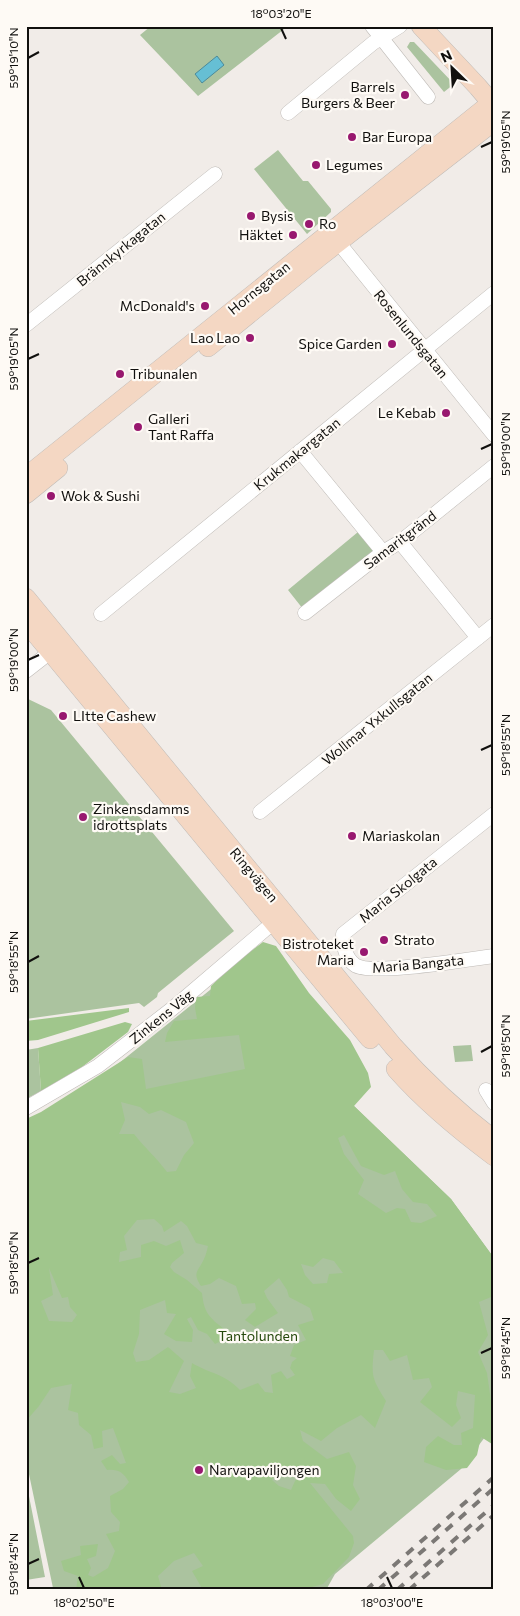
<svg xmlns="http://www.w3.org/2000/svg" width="520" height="1616" font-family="Commissioner,sans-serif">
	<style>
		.green { fill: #abc39f }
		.forest { fill: #a0c68c; fill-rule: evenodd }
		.water { fill: #66bfd4; stroke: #4c8a99 }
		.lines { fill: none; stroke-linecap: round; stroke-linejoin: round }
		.street-casing { stroke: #bfbbb7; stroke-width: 15 }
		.secondary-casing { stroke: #bfbbb7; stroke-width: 20 }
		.street { stroke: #fff; stroke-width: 14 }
		.secondary { stroke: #f4d7c3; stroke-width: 19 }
		.rail { stroke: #7b7875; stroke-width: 4; stroke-dasharray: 9 9; stroke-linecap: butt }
		.ticks { fill: none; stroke: #11100e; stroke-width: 2 }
		.poi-dot { fill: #98186f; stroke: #fefaf5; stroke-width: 2 }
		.labels { text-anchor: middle; stroke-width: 4.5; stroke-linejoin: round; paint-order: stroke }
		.poi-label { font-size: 14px; fill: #11100e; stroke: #fefaf5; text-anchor: start }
		.street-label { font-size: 14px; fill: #11100e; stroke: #fefaf5 }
		.park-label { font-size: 14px; fill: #25480b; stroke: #fefaf5 }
		.neatline { fill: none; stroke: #11100e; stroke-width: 2 }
		.ticks-label { font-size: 12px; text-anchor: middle; fill: #11100e }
	</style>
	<rect width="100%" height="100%" fill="#f1ece8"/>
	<path class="green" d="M151,26H288L198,96L140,35Z
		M410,42H414L454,84L444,92L407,47Z
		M278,150L303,181H308L331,209V212L307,234L254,169Z
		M358,532L374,551L303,609L288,590Z
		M26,698L51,710L234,931L158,993L157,997L144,1007L139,1003L26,1019Z
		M266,945L354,1106L451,1199L494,1258V1425L461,1469L335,1574L326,1590H49L53,1588L26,1460V1124L103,1076Z
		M471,1045L473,1061L455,1062L453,1046Z
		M38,1048L41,1091L26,1099V1050Z
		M26,1481L45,1577L26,1580Z"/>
	<path class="forest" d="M263,942L276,946L309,993L350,1040L368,1073L371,1087L354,1106L451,1199L494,1258V1318L491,1297L479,1302L488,1335L478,1352L487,1373L494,1422V1442L492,1444L481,1437L477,1455L467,1468L446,1470L424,1462L426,1447L438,1436L454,1445H462L461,1433L473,1428L475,1395L458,1391L456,1405L461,1418L452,1427L420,1402L432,1387L429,1378L413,1380L407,1355L390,1361L383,1350H374C371,1376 372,1379 386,1401L375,1428L361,1415L337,1428L321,1441L300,1430L303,1441L327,1459L349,1452L356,1466L353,1485L360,1499L351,1511L336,1499L325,1484L310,1483L353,1536L354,1543L349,1557L323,1584L301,1590H203L192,1571L203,1566L194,1553L174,1561L158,1576L162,1590H76L78,1576L64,1571L61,1561L81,1555L80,1546L98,1544L96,1556L87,1559L91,1568L88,1575L93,1577L108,1568L115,1551L106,1534L119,1531L120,1522L111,1512L110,1496L123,1489L129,1482C123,1472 118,1469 107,1470L101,1461L112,1455L120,1464L126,1463L113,1428L102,1431L103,1447L94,1449L91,1435L79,1425L78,1413L68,1410L72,1384L51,1388L39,1406L26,1421V1119L41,1112L128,1057L142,1059L146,1089L245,1069L239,1035L165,1042L167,1033L174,1021L197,1019L195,1008L196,997L210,996L211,986L235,963ZM121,1102L140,1107L149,1114L161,1110L186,1122L194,1143L184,1155L176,1171L167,1172C157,1158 144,1147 134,1134H119L125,1120ZM344,1135L361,1166L384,1175L395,1171L402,1189L413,1202L427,1204L437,1216L421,1223L411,1222L405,1209L397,1208L386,1213L358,1194L364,1180L344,1154L338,1138ZM154,1219L162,1226L164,1232L181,1221L187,1226L196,1243L208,1246C207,1250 206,1255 204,1259C198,1272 192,1272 201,1286L210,1284L219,1278L236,1286L242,1304L255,1303L256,1309L245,1320L255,1327L278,1313L267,1298L264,1291L279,1278L287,1290L289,1297L310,1308L314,1320L298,1325L306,1340L294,1345L290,1356L297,1358L292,1362L290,1368L295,1375L287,1379L281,1371L271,1375L273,1393L265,1392L258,1383L240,1390C224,1373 210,1374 192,1363L190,1376L196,1388L180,1394L169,1392L184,1361L168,1347L149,1360L136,1362L133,1353L139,1334L140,1310L165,1300L167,1313L176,1314L164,1334L176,1341L192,1342L193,1330L187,1319L191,1317L198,1330L207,1334L215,1344L221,1341L224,1329C209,1317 204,1313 202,1293L187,1280L174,1272L170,1267L172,1263L184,1253L180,1240L166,1246L154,1241L141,1245V1257L119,1262L120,1252L127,1250L124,1236L137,1220ZM323,1258L334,1261L343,1273L329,1274L327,1283L313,1284L305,1275L301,1264L313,1267ZM49,1268L62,1298L68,1297L70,1307L77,1315L72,1322L49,1321L41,1301L53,1295ZM278,1466L286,1471L302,1473L295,1481L291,1490L279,1486L272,1480Z
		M129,1008V1012L38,1040L26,1041V1021Z
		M125,1022L132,1024L128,1032L82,1067L41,1091L38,1048Z"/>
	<path class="water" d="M217,56L224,65L202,83L195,74Z"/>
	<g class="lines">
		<defs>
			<path id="street" d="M372,26L428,97
				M288,113L373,43L400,26
				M338,242L494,435
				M26,325L215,174
				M300,451L383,552
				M400,542L478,638
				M305,613L383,552L400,542L494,466
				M101,614L494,293
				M26,671L58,646
				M260,812L494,625
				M494,814L343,934C343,945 345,958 355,965C370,976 471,959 494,956
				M486,1090L494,1103
				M26,1108L98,1066L173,1008L281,916"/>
			<path id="secondary" d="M421,26L478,87L494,106
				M208,347L319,257L494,121
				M26,477L494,101
				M26,494L58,468
				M26,598L393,1046C424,1081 456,1111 494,1140
				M26,622L370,1039
				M396,1069C425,1102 459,1130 494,1156"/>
		</defs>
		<use href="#street" class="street-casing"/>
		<use href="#secondary" class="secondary-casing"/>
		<use href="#street" class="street"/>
		<use href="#secondary" class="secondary"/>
		<path class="rail" d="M366,1590L494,1477
			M378,1590L494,1488
			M397,1590L494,1505
			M409,1590L494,1515"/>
	</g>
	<path class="ticks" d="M281,28L286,39M28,58L39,52M481,147L492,142M28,359L39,354M481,449L492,444M28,660L39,655M481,750L492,745M28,962L39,956M481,1052L492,1046M28,1263L39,1258M481,1353L492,1348M28,1564L39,1559M79,1577L84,1588M387,1577L392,1588"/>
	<g class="poi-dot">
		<circle cx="405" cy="95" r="5"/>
		<circle cx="352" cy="137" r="5"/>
		<circle cx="316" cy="165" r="5"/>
		<circle cx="251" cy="216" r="5"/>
		<circle cx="309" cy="224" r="5"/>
		<circle cx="293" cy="235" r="5"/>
		<circle cx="205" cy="306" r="5"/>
		<circle cx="250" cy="338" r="5"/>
		<circle cx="392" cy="344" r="5"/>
		<circle cx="120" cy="374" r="5"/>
		<circle cx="446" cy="413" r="5"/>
		<circle cx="138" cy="427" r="5"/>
		<circle cx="51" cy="496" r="5"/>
		<circle cx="63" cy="716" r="5"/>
		<circle cx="83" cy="817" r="5"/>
		<circle cx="352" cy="836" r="5"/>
		<circle cx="384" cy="940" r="5"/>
		<circle cx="364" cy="952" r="5"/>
		<circle cx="199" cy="1470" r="5"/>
	</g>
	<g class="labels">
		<g class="poi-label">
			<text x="395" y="92" text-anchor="end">Barrels<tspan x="395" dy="16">Burgers &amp; Beer</tspan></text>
			<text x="362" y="142">Bar Europa</text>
			<text x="326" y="170">Legumes</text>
			<text x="261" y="221">Bysis</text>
			<text x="319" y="229">Ro</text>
			<text x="283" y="240" text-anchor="end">Häktet</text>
			<text x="195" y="311" text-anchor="end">McDonald's</text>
			<text x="240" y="343" text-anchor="end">Lao Lao</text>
			<text x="382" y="349" text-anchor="end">Spice Garden</text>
			<text x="130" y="379">Tribunalen</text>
			<text x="436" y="418" text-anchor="end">Le Kebab</text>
			<text x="148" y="424">Galleri<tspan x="148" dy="16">Tant Raffa</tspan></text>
			<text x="61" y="501">Wok &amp; Sushi</text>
			<text x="73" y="721">LItte Cashew</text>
			<text x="93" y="814">Zinkensdamms<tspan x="93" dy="16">idrottsplats</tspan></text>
			<text x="362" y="841">Mariaskolan</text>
			<text x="394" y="945">Strato</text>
			<text x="354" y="949" text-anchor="end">Bistroteket<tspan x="354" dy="16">Maria</tspan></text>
			<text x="209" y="1475">Narvapaviljongen</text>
		</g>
		<g class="street-label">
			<text transform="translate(121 249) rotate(-39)" y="5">Brännkyrkagatan</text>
			<text transform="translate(259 288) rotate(-39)" y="5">Hornsgatan</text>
			<text transform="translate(411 334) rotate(51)" y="5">Rosenlundsgatan</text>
			<text transform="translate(297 454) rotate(-39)" y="5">Krukmakargatan</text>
			<text transform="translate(400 540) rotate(-37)" y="5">Samaritgränd</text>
			<text transform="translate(377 719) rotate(-39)" y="5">Wollmar Yxkullsgatan</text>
			<text transform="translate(254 875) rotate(50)" y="5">Ringvägen</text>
			<text transform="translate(398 890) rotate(-39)" y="5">Maria Skolgata</text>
			<text transform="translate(418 964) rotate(-5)" y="5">Maria Bangata</text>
			<text transform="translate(161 1017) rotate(-39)" y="5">Zinkens Väg</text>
		</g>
		<g class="park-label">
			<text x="258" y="1341">Tantolunden</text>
		</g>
	</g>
	<rect width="520" height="1616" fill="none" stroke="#fefaf5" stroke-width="55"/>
	<g transform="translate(452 68) rotate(335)" stroke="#fefaf5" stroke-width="4" paint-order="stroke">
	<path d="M0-4L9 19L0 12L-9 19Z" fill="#11100e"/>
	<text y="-8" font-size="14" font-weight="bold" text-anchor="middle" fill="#11100e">N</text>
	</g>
	<rect x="28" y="28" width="464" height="1560" class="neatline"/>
	<g class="ticks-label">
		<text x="281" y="18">18°03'20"E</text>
		<text transform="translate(14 58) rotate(-90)" y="4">59°19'10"N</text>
		<text transform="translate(506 142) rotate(-90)" y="4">59°19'05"N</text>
		<text transform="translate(14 359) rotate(-90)" y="4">59°19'05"N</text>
		<text transform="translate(506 444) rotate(-90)" y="4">59°19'00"N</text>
		<text transform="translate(14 660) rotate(-90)" y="4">59°19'00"N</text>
		<text transform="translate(506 745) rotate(-90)" y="4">59°18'55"N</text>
		<text transform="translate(14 962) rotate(-90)" y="4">59°18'55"N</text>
		<text transform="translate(506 1046) rotate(-90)" y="4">59°18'50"N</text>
		<text transform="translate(14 1263) rotate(-90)" y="4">59°18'50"N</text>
		<text transform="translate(506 1348) rotate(-90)" y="4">59°18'45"N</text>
		<text transform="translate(14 1564) rotate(-90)" y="4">59°18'45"N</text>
		<text x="84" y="1607">18°02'50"E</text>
		<text x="392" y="1607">18°03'00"E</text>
	</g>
</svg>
